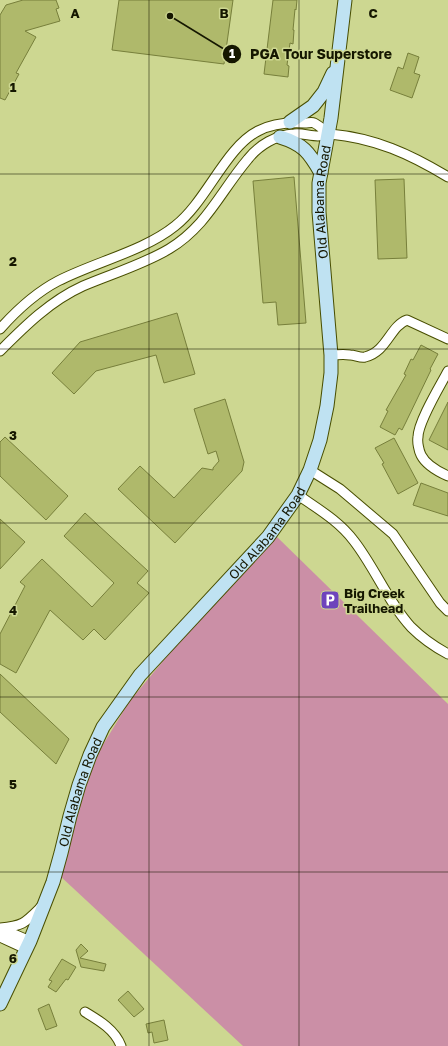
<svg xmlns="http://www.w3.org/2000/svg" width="448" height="1046" font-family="'Golos Text',sans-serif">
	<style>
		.green { fill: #cb8fa6 }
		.building { fill: #afb96b; stroke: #777f3b }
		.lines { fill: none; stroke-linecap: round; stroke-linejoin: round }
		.street-casing { stroke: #484e00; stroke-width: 11 }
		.secondary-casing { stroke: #484e00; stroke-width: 15 }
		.street { stroke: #fff; stroke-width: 9 }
		.secondary { stroke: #bfe2f2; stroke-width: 13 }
		.grid { fill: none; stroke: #151700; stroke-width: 1; stroke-opacity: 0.55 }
		.labels { text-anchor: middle; stroke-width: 3; stroke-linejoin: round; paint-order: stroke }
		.street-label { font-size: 13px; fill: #151700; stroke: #cdd791 }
		.poi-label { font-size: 13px; font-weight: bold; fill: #151700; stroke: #cdd791; text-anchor: start }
		.grid-label { font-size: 13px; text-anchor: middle; font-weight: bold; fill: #151700; stroke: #cdd791; stroke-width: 3; stroke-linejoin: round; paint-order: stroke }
		.leader { fill: none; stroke: #151700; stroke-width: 1.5 }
		.callout-dot { fill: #151700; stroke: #cdd791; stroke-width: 1.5 }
		.mark-label { font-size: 12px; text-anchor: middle; font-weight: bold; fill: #fff }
		.callout-label { font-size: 14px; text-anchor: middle; font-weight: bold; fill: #151700; stroke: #cdd791; stroke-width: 3; stroke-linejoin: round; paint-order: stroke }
	</style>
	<rect width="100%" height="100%" fill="#cdd791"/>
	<path class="green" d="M275,535L448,704V1046H243L59,875L87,771L129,702L193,625Z"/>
	<path class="building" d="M23,0H56L59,8L56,9L60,21L25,31L36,37L16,73L19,74L5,100L0,98V15L6,5Z
		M119,0H233L224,64L112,50Z
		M273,0H297L296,10L295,9L293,30H294L293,44L290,43L287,65L289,66L288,77L264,74Z
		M408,53L419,57L414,73L420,75L412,98L390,90L398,67L403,69Z
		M294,177L306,323L278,325L276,302L263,303L253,181Z
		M404,179L407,258L378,259L375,180Z
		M177,313L195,374L164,383L156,355L96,371L74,394L52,373L80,342Z
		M421,345L438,354L430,369L431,370L406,422L402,430L399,428L395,435L380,427L388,411L386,410L406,375L404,374L411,359L413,360Z
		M225,399L244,462L242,471L175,543L118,489L140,466L174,498L202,468L213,470V468L219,461L216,451L208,454L194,409Z
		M448,402V450L429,440Z
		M5,437L68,496L46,520L0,476V442Z
		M394,438L418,483L398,494L382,464L384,463L375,448Z
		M421,483L448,493V516L413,505Z
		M85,513L148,571L137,583L149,593L105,640L94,629L83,640L50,610L16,673L0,664V634L25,586L20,582L42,559L92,607L114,583L64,536Z
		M0,519L25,542L0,569Z
		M0,674L69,739L56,764L0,712Z
		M81,944L88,951L80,958L106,964L104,971L81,967L76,950Z
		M62,959L76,967L68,980L66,979L56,992L48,987L52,981L49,980Z
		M128,991L144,1009L134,1017L118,1000Z
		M49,1004L57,1026L46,1030L38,1009Z
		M164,1020L168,1040L154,1043L152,1032L148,1033L146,1024Z"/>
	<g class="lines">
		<defs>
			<path id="street" d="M0,329C16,311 37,292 58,281C95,262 144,251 175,226C207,201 225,148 258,131C273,123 289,122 305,123C308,123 312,122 314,123C319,125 324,131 329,134
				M0,351C25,326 50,301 83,286C111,274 142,265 169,249C207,226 220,192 248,159C259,145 276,135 294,134C302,133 310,136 318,136C322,136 326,134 330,134C375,138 410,154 448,177
				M331,355C337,355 343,354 350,355C355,355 360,358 365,357C387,352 390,326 407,320L448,339
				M448,371C440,386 418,422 418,437C417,442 419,451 421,455C426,465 439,472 448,476
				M310,470L340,489L393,534L440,603L448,611
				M298,495C318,509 339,521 354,541C375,568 388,602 411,627C422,638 435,647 448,654
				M0,928C23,926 25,923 41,907
				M2,929L30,941
				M0,937L26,949
				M85,1012C100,1021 115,1030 121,1046"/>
			<g id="secondary">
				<path d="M290,122L313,106L324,92L333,73"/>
				<path d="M280,137C303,144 309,152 321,173"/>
				<path id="s1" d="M0,1004L30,941L53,882L61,853L70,816L79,785L90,755L103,727L140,675L268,537L298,495L310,470L320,440L327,406L331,373V355L319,212V183L331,118L345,0"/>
			</g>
		</defs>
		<use href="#street" class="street-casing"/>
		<use href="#secondary" class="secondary-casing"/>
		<use href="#street" class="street"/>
		<use href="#secondary" class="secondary"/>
	</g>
	<path class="grid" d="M149,0V1046M299,0V1046M0,174H448M0,349H448M0,523H448M0,697H448M0,872H448"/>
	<defs>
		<symbol id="parking-square" viewBox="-11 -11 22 22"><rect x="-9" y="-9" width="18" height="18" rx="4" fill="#6e44bc" stroke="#cdd791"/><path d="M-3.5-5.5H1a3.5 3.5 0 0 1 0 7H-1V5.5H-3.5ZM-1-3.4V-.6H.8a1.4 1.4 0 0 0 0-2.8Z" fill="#fff"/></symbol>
	</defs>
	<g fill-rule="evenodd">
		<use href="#parking-square" x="319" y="589" width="22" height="22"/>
	</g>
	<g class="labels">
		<g class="street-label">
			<text dy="5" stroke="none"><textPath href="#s1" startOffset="899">Old Alabama Road</textPath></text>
			<text dy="5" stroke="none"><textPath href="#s1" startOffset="551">Old Alabama Road</textPath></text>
			<text dy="5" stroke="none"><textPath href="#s1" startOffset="227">Old Alabama Road</textPath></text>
		</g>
		<g class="poi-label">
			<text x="344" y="598">Big Creek<tspan x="344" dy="15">Trailhead</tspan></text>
		</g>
	</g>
	<g class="grid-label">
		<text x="75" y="18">A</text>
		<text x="224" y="18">B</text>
		<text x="373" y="18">C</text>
		<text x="13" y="92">1</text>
		<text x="13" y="266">2</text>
		<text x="13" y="440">3</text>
		<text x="13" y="615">4</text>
		<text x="13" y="789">5</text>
		<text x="13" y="963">6</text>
	</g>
	<path class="leader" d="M170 16L232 54"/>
	<g class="callout-dot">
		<circle cx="170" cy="16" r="4"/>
		<circle cx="232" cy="54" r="10"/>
	</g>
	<g class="mark-label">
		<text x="232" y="58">1</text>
	</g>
	<g class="callout-label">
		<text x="321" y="59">PGA Tour Superstore</text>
	</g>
</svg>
